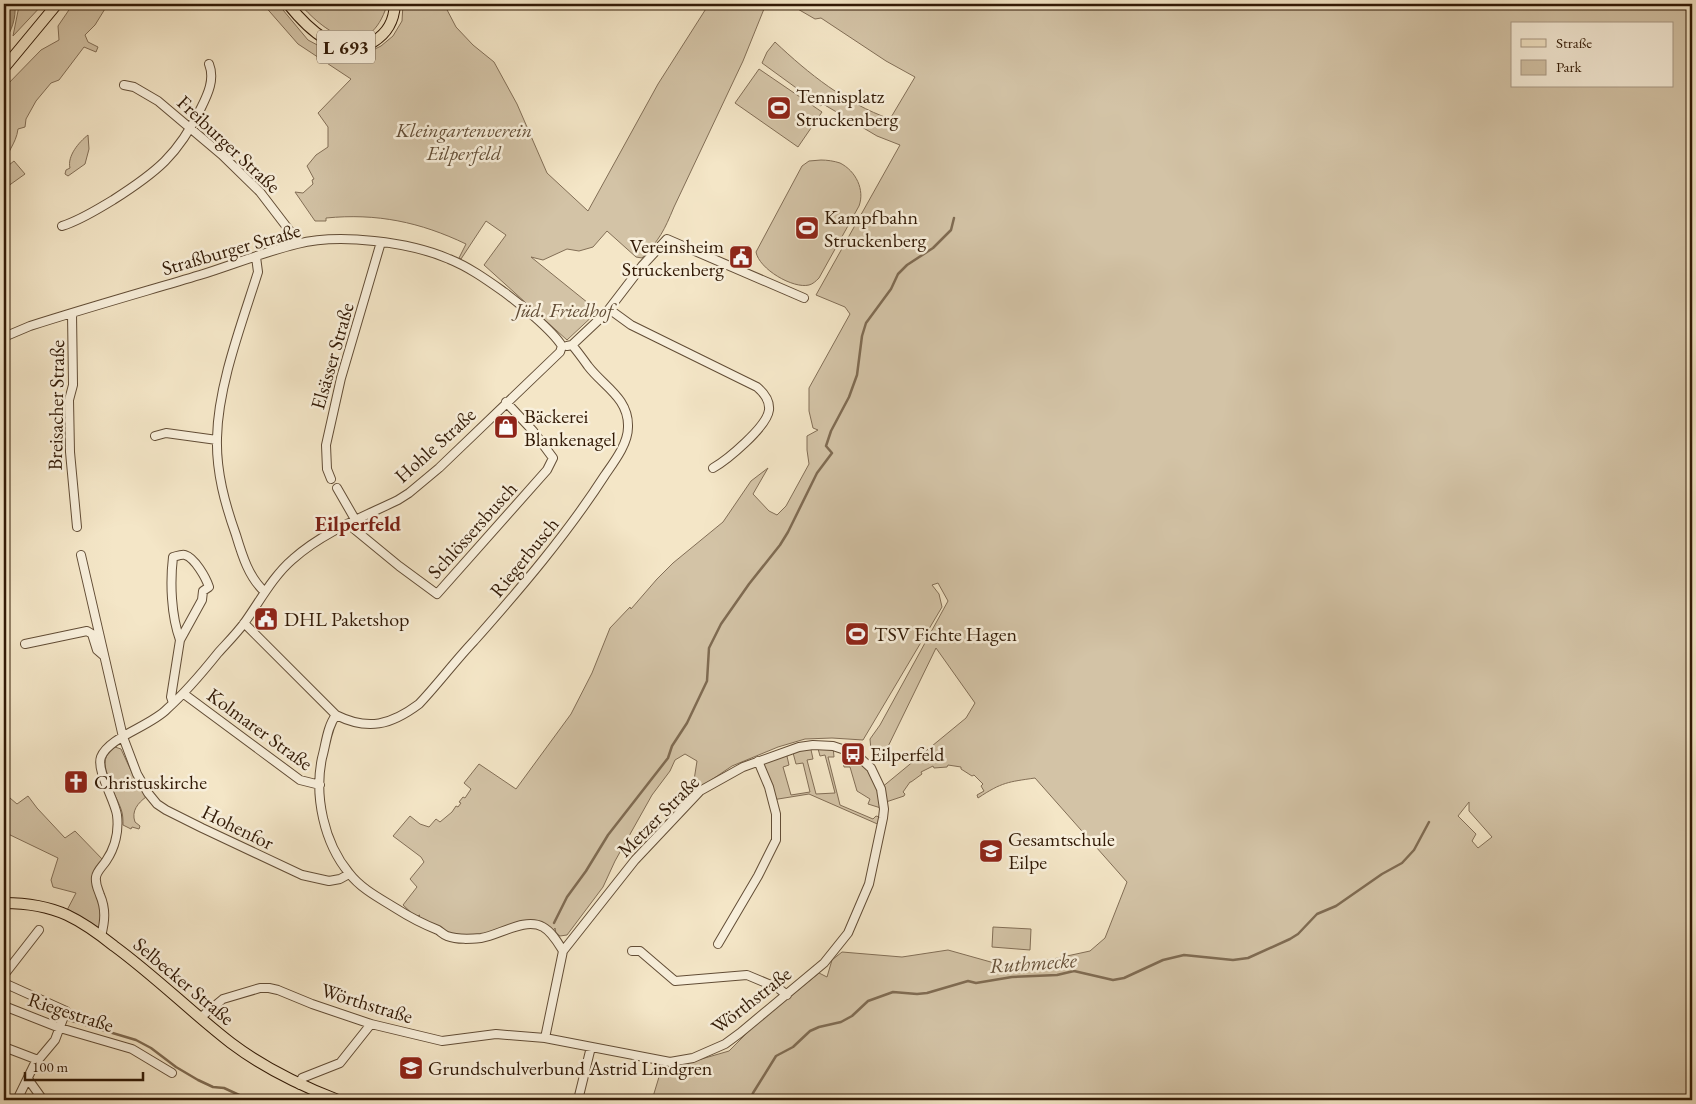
<svg xmlns="http://www.w3.org/2000/svg" width="1696" height="1104" font-family="'EB Garamond',serif">
	<style>
		.green { fill: #d3c3a6; stroke: #826e56; fill-rule: evenodd }
		.water { fill: #b2a185; stroke: #7f6b52 }
		.lines { fill: none; stroke-linecap: round; stroke-linejoin: round }
		.stream { stroke: #7f6b52; stroke-width: 2.5 }
		.minor-casing { stroke: #624d36; stroke-width: 10 }
		.major-casing { stroke: #321a06; stroke-width: 12 }
		.minor { stroke: #f8efdb; stroke-width: 8 }
		.major { stroke: #f4e6c7; stroke-width: 10 }
		.labels { text-anchor: middle; stroke-width: 5; stroke-linejoin: round; paint-order: stroke }
		.shield { fill: #f8efdb; stroke: #6d5a46; stroke-width: 1 }
		.shield-label { font-size: 19px; font-weight: bold; fill: #321a06 }
		.poi-label { font-size: 20px; fill: #321a06; stroke: #f8efdb; text-anchor: start }
		.park-label { font-size: 20px; font-style: italic; fill: #624d36; stroke: #f8efdb }
		.street-label { font-size: 20px; fill: #321a06; stroke: #f8efdb }
		.neighbourhood-label { font-size: 21px; font-weight: bold; fill: #7a1f14; stroke: #f8efdb }
		.water-label { font-size: 21px; font-style: italic; fill: #655039; stroke: #f8efdb }
	</style>
	<rect width="100%" height="100%" fill="#f4e6c7"/>
	<filter id="stains"><feTurbulence type="fractalNoise" baseFrequency=".004" numOctaves="4"/><feColorMatrix values="0 0 0 0 .2 0 0 0 0 .09 0 0 0 0 .02 0 0 0 .5 -.17"/></filter>
	<radialGradient id="worn" r=".72"><stop offset=".6" stop-color="#630" stop-opacity="0"/><stop offset="1" stop-color="#630" stop-opacity=".3"/></radialGradient>
	<path class="green" d="M18,4H43L13,36L19,6Z
		M73,4H108L95,25L85,35L88,42L98,47L96,52L84,47L59,80L51,83L36,101L26,119L25,127L18,129C16,145 6,151 4,168V88L41,50L59,40L58,26Z
		M263,4H278L308,40L334,54L351,56L367,53L381,46L393,36L402,21L403,4H444L456,27L473,45L494,62L517,104L547,173L588,211L658,84L709,4H766L743,61L674,207C664,231 660,239 642,258L636,257L607,231L593,247L579,251L567,249L543,260L531,257L598,311L567,340L484,265L506,235L486,221L461,259L459,258L466,244C420,222 377,213 326,218V221H315L295,192L303,193L313,184L312,180L314,179L307,166L316,155L328,147V127L318,113L351,79L298,44Z
		M300,4H387V5C369,62 328,36 300,4Z
		M793,4H1692V1100H652L659,1077L667,1069L729,1051L754,1026L819,973L827,977L832,960L842,952L902,957L948,950L1005,966L1030,964L1090,951L1105,938L1127,882L1035,778C1008,782 1002,782 978,798L977,795L984,791L981,786L983,784L974,775L972,776L961,769V767L948,765L947,767L934,768L933,766L921,772L922,774L911,782H910L903,792L905,794L904,796L883,803L884,809L868,804L870,799L857,791L850,767H844L841,749L860,758L881,788L966,718L975,703L936,648L880,763L871,750L870,739L880,725L948,601L938,583L932,585L939,594L942,607L863,740L832,738L805,739L778,747L732,766L692,793L697,761L685,754L675,760L670,771L652,795L615,861L603,887L567,935L560,936L556,933L555,928L551,934L531,924L463,939L414,920L420,915L416,917L403,905L417,887L410,879L424,862L421,857L393,836L410,816L420,824L429,827L436,819L440,822L452,812L456,806L458,807L461,803L459,802L463,797L465,798L471,789L464,783L479,764L516,789L571,714L592,673L610,628L630,607L631,609L657,579L673,563L723,522L751,481L768,468L753,494L769,511L777,515L786,506L809,464L807,450V436L818,430L813,428L809,411V388L850,314L845,307L816,295L900,145L877,136L823,104L821,106L762,63L767,52L775,42C809,74 845,103 890,119L915,77L886,61L821,18L815,19L796,8ZM1512,24H1672V86H1512ZM1469,802V811L1492,837L1478,848L1472,841L1476,834L1458,816Z
		M759,69L822,112L798,147L735,103Z
		M88,135L89,149L85,164L68,176L65,174L66,170L70,168C67,156 79,142 88,135Z
		M821,160C827,160 834,161 840,163C856,171 865,190 859,206L819,278C816,281 813,284 809,285C793,289 759,269 756,252L802,166L809,161Z
		M14,161L25,174L4,189V169Z
		M810,745L813,759L807,760L816,794L835,793L825,755L820,756L817,745L833,746L834,757H828L840,805L873,819L876,816L883,818L882,826L809,794L772,800L758,761L786,752L789,765L783,767L791,795L810,792L803,763L796,764L792,749Z
		M115,747L121,749L133,775L146,797C138,803 131,811 135,822L140,826L139,829L132,827L131,829L123,825C123,820 123,814 121,809C115,792 92,760 115,747Z
		M28,796L37,808L65,838L75,831L105,862L98,872L100,895L101,936L65,914L76,893L53,887L51,880L58,858L4,832V805L10,798L17,804Z
		M993,927L1031,929L1030,950L992,947Z"/>
	<path class="water" d="M4,4H15C16,19 12,30 4,42Z"/>
	<g class="lines">
		<path class="stream" d="M554,923L567,897L586,871L608,835L668,758L672,746L687,723L707,681L709,648L721,624L749,584L780,545L788,532L817,473L832,453L826,446L831,431L849,397L857,375L862,336L866,323L891,289L898,274L907,265L933,248L951,230L954,218
			M69,1020L136,1040L151,1048L176,1067L198,1080L213,1087L224,1088L250,1100
			M750,1100L753,1093L776,1056L793,1047L810,1031L819,1027L841,1022L852,1016L868,1001L893,992L917,994L927,993L968,981L976,983L1012,977L1057,975L1074,971L1113,980L1124,978L1163,960L1184,955L1233,960L1248,958L1290,939L1298,934L1317,914L1336,906L1382,874L1402,863L1414,850L1429,822"/>
		<defs>
			<path id="minor" d="M124,85L134,87L158,101L222,155L260,192L299,243
				M62,226C81,220 96,210 113,200C157,172 178,155 201,108C208,94 215,79 209,64
				M256,257L258,272C242,323 218,385 217,438C216,472 225,504 236,535C242,555 249,578 265,592
				M609,309L631,325L757,387C764,393 770,401 769,410C767,427 727,460 713,468
				M72,313L73,385L69,400L70,452L77,527
				M4,337L30,326C86,308 143,292 200,275C232,265 264,252 297,244C339,233 410,242 449,259C469,267 487,280 504,292C520,304 552,330 562,346
				M567,346L572,345L606,313L642,266L667,239L804,298
				M155,436L166,433L217,440
				M331,479L327,469L326,445L341,378L381,242
				M337,488L356,521
				M350,524L354,529L399,566L437,594L547,470L553,458L533,431L506,402
				M81,555L123,737L137,774L148,793L157,804L166,810L202,828L302,875L329,881L340,879L349,874
				M244,623L336,715C327,727 326,744 322,758C314,796 324,843 349,873C361,889 381,899 397,909C411,918 423,924 438,930C441,932 444,935 447,936C458,940 470,939 481,938C500,935 525,917 543,927C552,932 558,943 563,951
				M25,644L87,631L92,634L97,650L104,656
				M184,694L300,780L320,785
				M173,703L171,697L180,640C171,615 170,582 173,557C177,556 182,554 185,555C195,558 206,578 209,587L203,591L202,600L180,640
				M336,715C368,731 391,725 419,704C438,684 455,661 474,641C521,588 567,534 605,475C614,462 628,444 628,427C629,398 603,386 588,366C583,359 578,352 572,345
				M101,936C105,921 106,909 100,895C98,889 95,884 96,877C97,871 102,867 106,861C115,848 119,831 117,815C115,801 96,770 101,757C109,737 151,726 167,709C186,692 202,673 218,653C227,643 237,633 245,622C260,601 273,576 293,559C323,532 363,517 398,500L409,493L439,468L560,352L562,346
				M718,944L758,876L776,840V814L769,787L758,761
				M632,951H640L675,981L747,975L778,988L787,995
				M4,975L39,930
				M4,983L66,1011L55,1040L34,1065L17,1100
				M4,1006L60,1028L132,1049L172,1073
				M201,1017L223,999L260,988H269L278,990L312,1004L371,1024L442,1041L496,1034L545,1038L670,1062L693,1058L725,1044L740,1033L824,963L848,933L869,884L883,818L884,809L881,789L871,768L860,758L848,751L833,746L813,745L799,747L743,767L700,791L635,860L563,951L545,1038
				M4,1047L38,1060
				M28,1079L43,1100
				M300,1085L302,1078L340,1063L371,1024
				M578,1100L591,1047"/>
			<path id="major" d="M288,4C308,29 338,59 373,42C388,33 394,21 395,4
				M4,68L57,4
				M4,903C25,903 47,906 67,915C84,923 99,934 114,946C155,976 191,1012 231,1043C264,1068 299,1085 338,1100"/>
		</defs>
		<use href="#minor" class="minor-casing"/>
		<use href="#major" class="major-casing"/>
		<use href="#minor" class="minor"/>
		<use href="#major" class="major"/>
	</g>
	<defs>
		<symbol id="stadium-square" viewBox="-11 -11 22 22"><rect x="-9" y="-9" width="18" height="18" rx="4" fill="#8f2418" stroke="#f8efdb"/><path d="M0-5a6.5 5 0 1 0 0 10a6.5 5 0 1 0 0-10ZM-3.5-1.8h7v3.6h-7Z" fill="#fff"/></symbol>
		<symbol id="civic-square" viewBox="-11 -11 22 22"><rect x="-9" y="-9" width="18" height="18" rx="4" fill="#8f2418" stroke="#f8efdb"/><path d="M-.6-6.5H3V-4.5H.6V-3L4-1V1h2V6H-6V1h2V-1L-.6-3ZM-1.2 2.5V6h2.4V2.5Z" fill="#fff"/></symbol>
		<symbol id="shop-square" viewBox="-11 -11 22 22"><rect x="-9" y="-9" width="18" height="18" rx="4" fill="#8f2418" stroke="#f8efdb"/><path d="M-5-2.5h2.3a2.7 3.5 0 0 1 5.4 0H5L5.5 6h-11ZM-1.5-2.5h3a1.5 2.3 0 0 0-3 0Z" fill="#fff"/></symbol>
		<symbol id="bus-square" viewBox="-11 -11 22 22"><rect x="-9" y="-9" width="18" height="18" rx="4" fill="#8f2418" stroke="#f8efdb"/><path d="M-5-6H5V4H4V6H2V4H-2V6H-4V4H-5ZM-3.5-4V0h7V-4ZM-3.5 1.2v1.5H-2V1.2ZM2 1.2v1.5H3.5V1.2Z" fill="#fff"/></symbol>
		<symbol id="church-square" viewBox="-11 -11 22 22"><rect x="-9" y="-9" width="18" height="18" rx="4" fill="#8f2418" stroke="#f8efdb"/><path d="M-1.2-6h2.4v3.5h3.3v2.4h-3.3V6h-2.4V-.1h-3.3v-2.4h3.3Z" fill="#fff"/></symbol>
		<symbol id="school-square" viewBox="-11 -11 22 22"><rect x="-9" y="-9" width="18" height="18" rx="4" fill="#8f2418" stroke="#f8efdb"/><path d="M0-5L7-2L0 1L-7-2ZM-4 1L0 2.5L4 1V4Q0 6-4 4Z" fill="#fff"/></symbol>
	</defs>
	<g fill-rule="evenodd">
		<use href="#stadium-square" x="765" y="94" width="28" height="28"/>
		<use href="#stadium-square" x="793" y="214" width="28" height="28"/>
		<use href="#civic-square" x="727" y="243" width="28" height="28"/>
		<use href="#shop-square" x="492" y="413" width="28" height="28"/>
		<use href="#civic-square" x="252" y="605" width="28" height="28"/>
		<use href="#stadium-square" x="843" y="620" width="28" height="28"/>
		<use href="#bus-square" x="839" y="740" width="28" height="28"/>
		<use href="#church-square" x="62" y="768" width="28" height="28"/>
		<use href="#school-square" x="977" y="837" width="28" height="28"/>
		<use href="#school-square" x="397" y="1054" width="28" height="28"/>
	</g>
	<g class="labels">
		<rect class="shield" x="317" y="30.5" width="58" height="33" rx="4"/>
		<g class="shield-label">
			<text x="346" y="54">L 693</text>
		</g>
		<g class="poi-label">
			<text x="796" y="103">Tennisplatz<tspan x="796" dy="23">Struckenberg</tspan></text>
			<text x="824" y="224">Kampfbahn<tspan x="824" dy="23">Struckenberg</tspan></text>
			<text x="724" y="253" text-anchor="end">Vereinsheim<tspan x="724" dy="23">Struckenberg</tspan></text>
			<text x="524" y="423">Bäckerei<tspan x="524" dy="23">Blankenagel</tspan></text>
			<text x="284" y="626">DHL Paketshop</text>
			<text x="874" y="641">TSV Fichte Hagen</text>
			<text x="870" y="761">Eilperfeld</text>
			<text x="94" y="789">Christuskirche</text>
			<text x="1008" y="846">Gesamtschule<tspan x="1008" dy="23">Eilpe</tspan></text>
			<text x="428" y="1075">Grundschulverbund Astrid Lindgren</text>
		</g>
		<g class="park-label">
			<text x="464" y="137">Kleingartenverein<tspan x="464" dy="23">Eilperfeld</tspan></text>
			<text x="564" y="317">Jüd. Friedhof</text>
		</g>
		<g class="street-label">
			<text transform="translate(229 144) rotate(43)" y="7">Freiburger Straße</text>
			<text transform="translate(231 249) rotate(-16)" y="7">Straßburger Straße</text>
			<text transform="translate(332 356) rotate(-74)" y="7">Elsässer Straße</text>
			<text transform="translate(56 405) rotate(-89)" y="7">Breisacher Straße</text>
			<text transform="translate(435 445) rotate(-42)" y="7">Hohle Straße</text>
			<text transform="translate(472 530) rotate(-48)" y="7">Schlössersbusch</text>
			<text transform="translate(524 557) rotate(-51)" y="7">Riegerbusch</text>
			<text transform="translate(260 729) rotate(36)" y="7">Kolmarer Straße</text>
			<text transform="translate(658 816) rotate(-45)" y="7">Metzer Straße</text>
			<text transform="translate(238 827) rotate(26)" y="7">Hohenfor</text>
			<text transform="translate(184 981) rotate(40)" y="7">Selbecker Straße</text>
			<text transform="translate(751 1000) rotate(-38)" y="7">Wörthstraße</text>
			<text transform="translate(367 1003) rotate(17)" y="7">Wörthstraße</text>
			<text transform="translate(71 1012) rotate(18)" y="7">Riegestraße</text>
		</g>
		<g class="neighbourhood-label">
			<text x="358" y="531">Eilperfeld</text>
		</g>
		<g class="water-label">
			<text transform="translate(1033 963) rotate(-4)" y="7">Ruthmecke</text>
		</g>
	</g>
	<rect width="1696" height="1104" fill="none" stroke="#f4e6c7" stroke-width="20"/>
	<rect x="5" y="5" width="1686" height="1094" fill="none" stroke="#321a06" stroke-width="2.5"/>
	<rect x="10" y="10" width="1676" height="1084" fill="none" stroke="#321a06"/>
	<rect x="1511" y="22" width="162" height="65" fill="#f8efdb" stroke="#a99a86"/>
	<rect x="1521" y="39" width="25" height="8" fill="#f4e6c7" stroke="#a99a86"/>
	<text x="1556" y="48" font-size="15" fill="#321a06">Straße</text>
	<rect x="1521" y="60" width="25" height="15" fill="#d3c3a6" stroke="#a99a86"/>
	<text x="1556" y="72" font-size="15" fill="#321a06">Park</text>
	<path d="M25 1072v8h118v-8" fill="none" stroke="#321a06" stroke-width="2.5"/>
	<text x="32" y="1072" font-size="15" fill="#321a06" stroke="#f8efdb" stroke-width="4" paint-order="stroke">100 m</text>
	<rect width="100%" height="100%" filter="url(#stains)"/>
	<rect width="100%" height="100%" fill="url(#worn)"/>
</svg>
